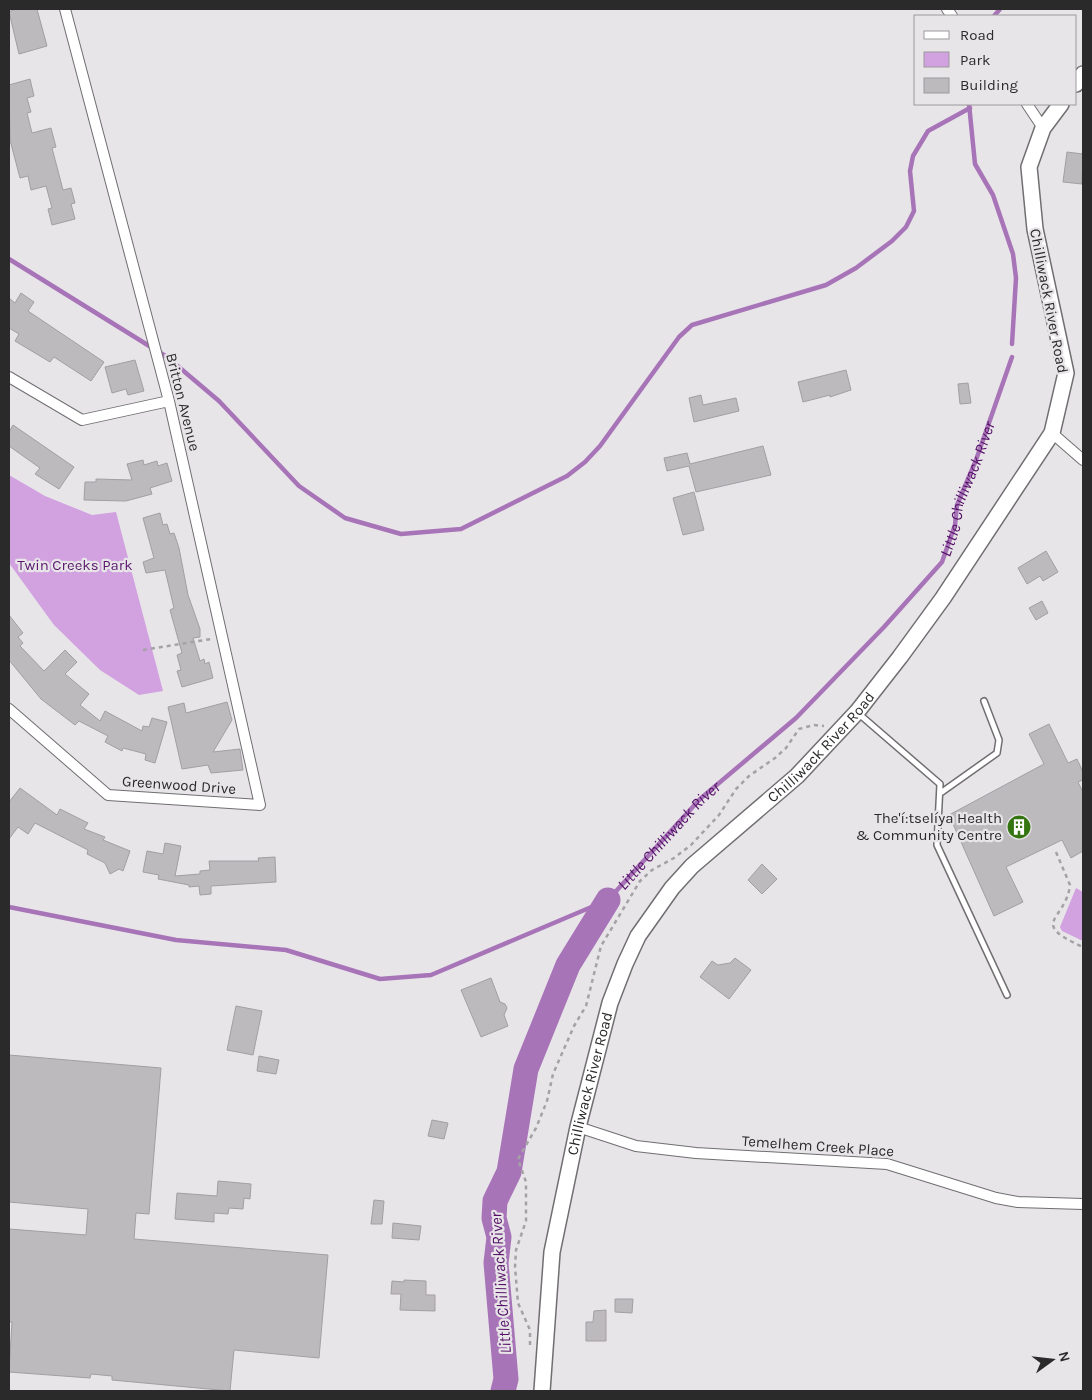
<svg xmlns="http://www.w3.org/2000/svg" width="1092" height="1400" font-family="Karla,sans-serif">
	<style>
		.green { fill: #d1a1e0 }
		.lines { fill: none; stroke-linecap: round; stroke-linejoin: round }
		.stream { stroke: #a874b8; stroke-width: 4.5 }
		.river { stroke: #a874b8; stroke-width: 25 }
		.building { fill: #bdbabe; stroke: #a29fa3 }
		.lane-casing { stroke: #706e71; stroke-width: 8 }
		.street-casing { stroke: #706e71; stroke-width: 12 }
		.secondary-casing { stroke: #706e71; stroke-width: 18 }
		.path { stroke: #a4a2a5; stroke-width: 2.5; stroke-dasharray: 4 4; stroke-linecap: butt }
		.lane { stroke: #fff; stroke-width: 5 }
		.street { stroke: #fff; stroke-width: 10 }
		.secondary { stroke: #fff; stroke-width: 15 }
		.labels { text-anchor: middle; stroke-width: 4.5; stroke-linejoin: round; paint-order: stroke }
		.street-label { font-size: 15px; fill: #2b2a2b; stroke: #e8e5e9 }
		.park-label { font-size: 15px; fill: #5a186d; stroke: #e8e5e9 }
		.poi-label { font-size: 15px; fill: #2b2a2b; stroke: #e8e5e9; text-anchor: end }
		.water-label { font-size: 16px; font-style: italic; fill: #541066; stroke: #e8e5e9 }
	</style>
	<rect width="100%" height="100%" fill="#e8e5e9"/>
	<path class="green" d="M9,475L45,496L92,515L116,512L163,691L139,695L100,670L54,625L9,563Z
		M1076,888L1083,892V941L1062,931L1060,927Z"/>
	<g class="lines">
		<g class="stream">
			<path d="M994,16L1000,9"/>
			<path d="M969,104L975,164L993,195L1013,254L1016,278L1012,344"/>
			<path d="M9,259L167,357L219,401L299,486L345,518L401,534L461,529L567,476L585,462L600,446L679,337L692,325L826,285L856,268L892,241L906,227L914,211L910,171L913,156L928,131L970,108"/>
			<path id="s1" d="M9,907L176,940L286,950L380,979L431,975L608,900L700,799L796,718L884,627L942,562L955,525L957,505L976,460L1012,357"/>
		</g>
		<path class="river" d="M503,1391L506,1379L496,1263L499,1237L494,1218L495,1201L509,1172L526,1069L568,965L608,900"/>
	</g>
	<path class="building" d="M15,9H37L47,46L19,54L9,12Z
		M30,79L34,96L27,98L31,112L27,113L32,133L51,128L56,147L52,148L63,190L71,188L75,203L71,204L75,219L52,225L48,209L52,208L46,186L31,190L28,176L20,178L10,140L9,85Z
		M1067,152L1083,154L1082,184L1063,182Z
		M21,293L34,302L28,311L104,362L91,381L54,357L50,362L15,341L19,334L9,328V298L15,303Z
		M135,360L144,391L128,395L126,389L112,393L105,367Z
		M846,370L851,390L830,397V395L803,402L798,382Z
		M968,383L971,403L960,404L958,384Z
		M701,395L703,405L736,398L739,411L694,422L689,398Z
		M13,425L74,467L59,489L35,474L40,468L9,446V432Z
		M763,446L771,475L696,492L689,466L667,471L664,458L687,453L690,464Z
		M143,460L144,465L157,461L158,466L167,463L172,481L150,488L152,494L126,501L84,500L85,482H96V479L132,480L127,464Z
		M694,492L704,530L683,535L673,498Z
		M160,513L163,525L167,524L170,534L174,533L179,548L188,595L200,629V637L193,638L200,661L204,659L205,664L209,662L213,678L182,687L177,671L181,670L177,655L182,653L170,610L174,608L165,570L146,573L143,562L154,558L143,518Z
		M1046,551L1058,572L1043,581L1040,576L1027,584L1018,568Z
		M1042,601L1048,613L1036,620L1029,608Z
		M9,615L23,633L18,637L23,643L20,646L44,671L65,650L77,662L65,674L89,694L80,705L100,721L105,711L142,731L143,726L149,727L152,718L167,722L155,763L145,760L146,754L123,748L122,751L105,742L108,736L79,721L75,725L41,699L9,660Z
		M227,702L232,720L213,752L240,749L243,770L211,773L208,765L182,769L168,707L184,703L186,713Z
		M1049,724L1068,763L1077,759L1083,772V780L1078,782L1083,792V851L1071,858L1062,840L1006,867L1023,902L994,916L949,815L1044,764L1029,734Z
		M20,788L57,815L60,809L88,823L84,829L105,837L103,840L130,851L123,871L119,869L110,874L105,863L87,854L88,850L35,823L28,834L18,827L9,839V802Z
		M165,843L181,846L175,876L200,874V871L210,870L209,861H259L258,858L275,857L276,882L211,886V894L200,895L199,886L189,887V885L158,879L159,875L143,872L147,851L163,854Z
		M762,864L777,879L762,894L748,880Z
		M735,958L751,970L729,999L700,977L712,961L718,965L730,963Z
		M491,978L500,1002L505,1004L507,1008L504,1015L508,1026L481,1037L461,990Z
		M236,1006L262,1011L253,1055L227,1050Z
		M9,1055L161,1068L149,1214L136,1213L134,1239L328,1255L319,1358L234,1350L230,1391L112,1380V1376L91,1374L90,1378L9,1372L12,1322H9V1229L86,1235L88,1209L9,1202Z
		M259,1056L279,1060L276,1074L257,1071Z
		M432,1120L448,1123L444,1139L428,1136Z
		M218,1181L251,1184L250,1199L244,1198L243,1209L229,1208L228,1214L214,1213V1222L175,1219L177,1193L217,1196Z
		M374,1200L384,1201L382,1224H371Z
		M393,1223L421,1226L419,1240L392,1238Z
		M404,1280L426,1281V1295H435V1311L400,1310L401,1294H391L392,1281L404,1282Z
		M615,1299H633L632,1313L615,1312Z
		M606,1310V1341H586V1322H593L594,1311Z"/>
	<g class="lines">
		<defs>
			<path id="lane" d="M859,714L940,784L937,845L1007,995
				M942,792L997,753L999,740L984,701"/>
			<path id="street" d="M947,9L952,16
				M1027,104L1043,128
				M9,377L82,420L169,401
				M1052,433L1083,460
				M9,709L108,795L260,805L169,401L65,9
				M578,1127L636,1146L696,1153L887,1164L996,1198L1018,1202L1083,1204"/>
			<g id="secondary">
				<path d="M1076,84L1083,74"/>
				<path id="s2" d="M542,1391L552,1252L578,1127L610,1003L625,964L638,936L672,888L692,866L797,776L857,712L900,657L943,598L1052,433L1066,373L1035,229L1029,167L1043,128L1061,104"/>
			</g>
		</defs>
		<use href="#lane" class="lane-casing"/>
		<use href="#street" class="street-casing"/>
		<use href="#secondary" class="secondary-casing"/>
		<path class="path" d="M143,650L211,639
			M1056,852L1070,885C1066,921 1027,922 1083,947
			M530,1345V1330L518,1303L515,1267L516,1250L526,1221V1182L518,1159L536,1128L547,1101L553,1074L574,1026L586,1006L601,946L640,881L652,870L674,858L691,845L719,815L736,789L749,776L775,758L786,748L799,729L814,725L824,726"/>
		<use href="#lane" class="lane"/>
		<use href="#street" class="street"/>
		<use href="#secondary" class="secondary"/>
	</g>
	<defs>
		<symbol id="building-disc" viewBox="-11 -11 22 22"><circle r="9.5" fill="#347511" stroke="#e8e5e9"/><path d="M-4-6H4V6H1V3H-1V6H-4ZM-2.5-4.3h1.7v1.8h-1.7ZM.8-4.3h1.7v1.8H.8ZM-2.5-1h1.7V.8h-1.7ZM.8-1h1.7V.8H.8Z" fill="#fff"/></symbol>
	</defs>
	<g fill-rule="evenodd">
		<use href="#building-disc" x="1005" y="813" width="28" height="28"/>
	</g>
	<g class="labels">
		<g class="street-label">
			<text transform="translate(1049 301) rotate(79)" y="5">Chilliwack River Road</text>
			<text transform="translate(183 402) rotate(76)" y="5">Britton Avenue</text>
			<text dy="5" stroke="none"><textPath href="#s2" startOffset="732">Chilliwack River Road</textPath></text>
			<text transform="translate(179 785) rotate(4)" y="5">Greenwood Drive</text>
			<text dy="5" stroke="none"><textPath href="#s2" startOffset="312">Chilliwack River Road</textPath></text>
			<text transform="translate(818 1146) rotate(4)" y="5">Temelhem Creek Place</text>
		</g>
		<g class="park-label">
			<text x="75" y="570">Twin Creeks Park</text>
		</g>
		<g class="poi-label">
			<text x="1002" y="823">The'í:tselíya Health<tspan x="1002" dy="17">&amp; Community Centre</tspan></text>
		</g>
		<g class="water-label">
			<text dy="6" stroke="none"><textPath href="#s1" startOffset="1176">Little Chilliwack River</textPath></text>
			<text dy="6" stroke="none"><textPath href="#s1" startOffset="711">Little Chilliwack River</textPath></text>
			<text transform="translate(500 1283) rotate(-94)" y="6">Little Chilliwack River</text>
		</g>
	</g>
	<rect width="1092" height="1400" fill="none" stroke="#2b2a2b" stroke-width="20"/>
	<rect x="914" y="15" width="162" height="90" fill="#e8e5e9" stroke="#9c9a9d"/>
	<rect x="924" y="31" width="25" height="8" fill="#ffffff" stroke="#9c9a9d"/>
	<text x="960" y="40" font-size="15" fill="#2b2a2b">Road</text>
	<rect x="924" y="52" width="25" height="15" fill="#d1a1e0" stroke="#9c9a9d"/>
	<text x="960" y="65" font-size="15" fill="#2b2a2b">Park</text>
	<rect x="924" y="78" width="25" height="15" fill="#bdbabe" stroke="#9c9a9d"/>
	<text x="960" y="90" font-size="15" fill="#2b2a2b">Building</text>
	<g transform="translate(1052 1360) rotate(75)" stroke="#e8e5e9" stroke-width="4" paint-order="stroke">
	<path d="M0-4L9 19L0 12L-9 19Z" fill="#2b2a2b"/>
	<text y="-8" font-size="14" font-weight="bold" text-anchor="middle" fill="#2b2a2b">N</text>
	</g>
</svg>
